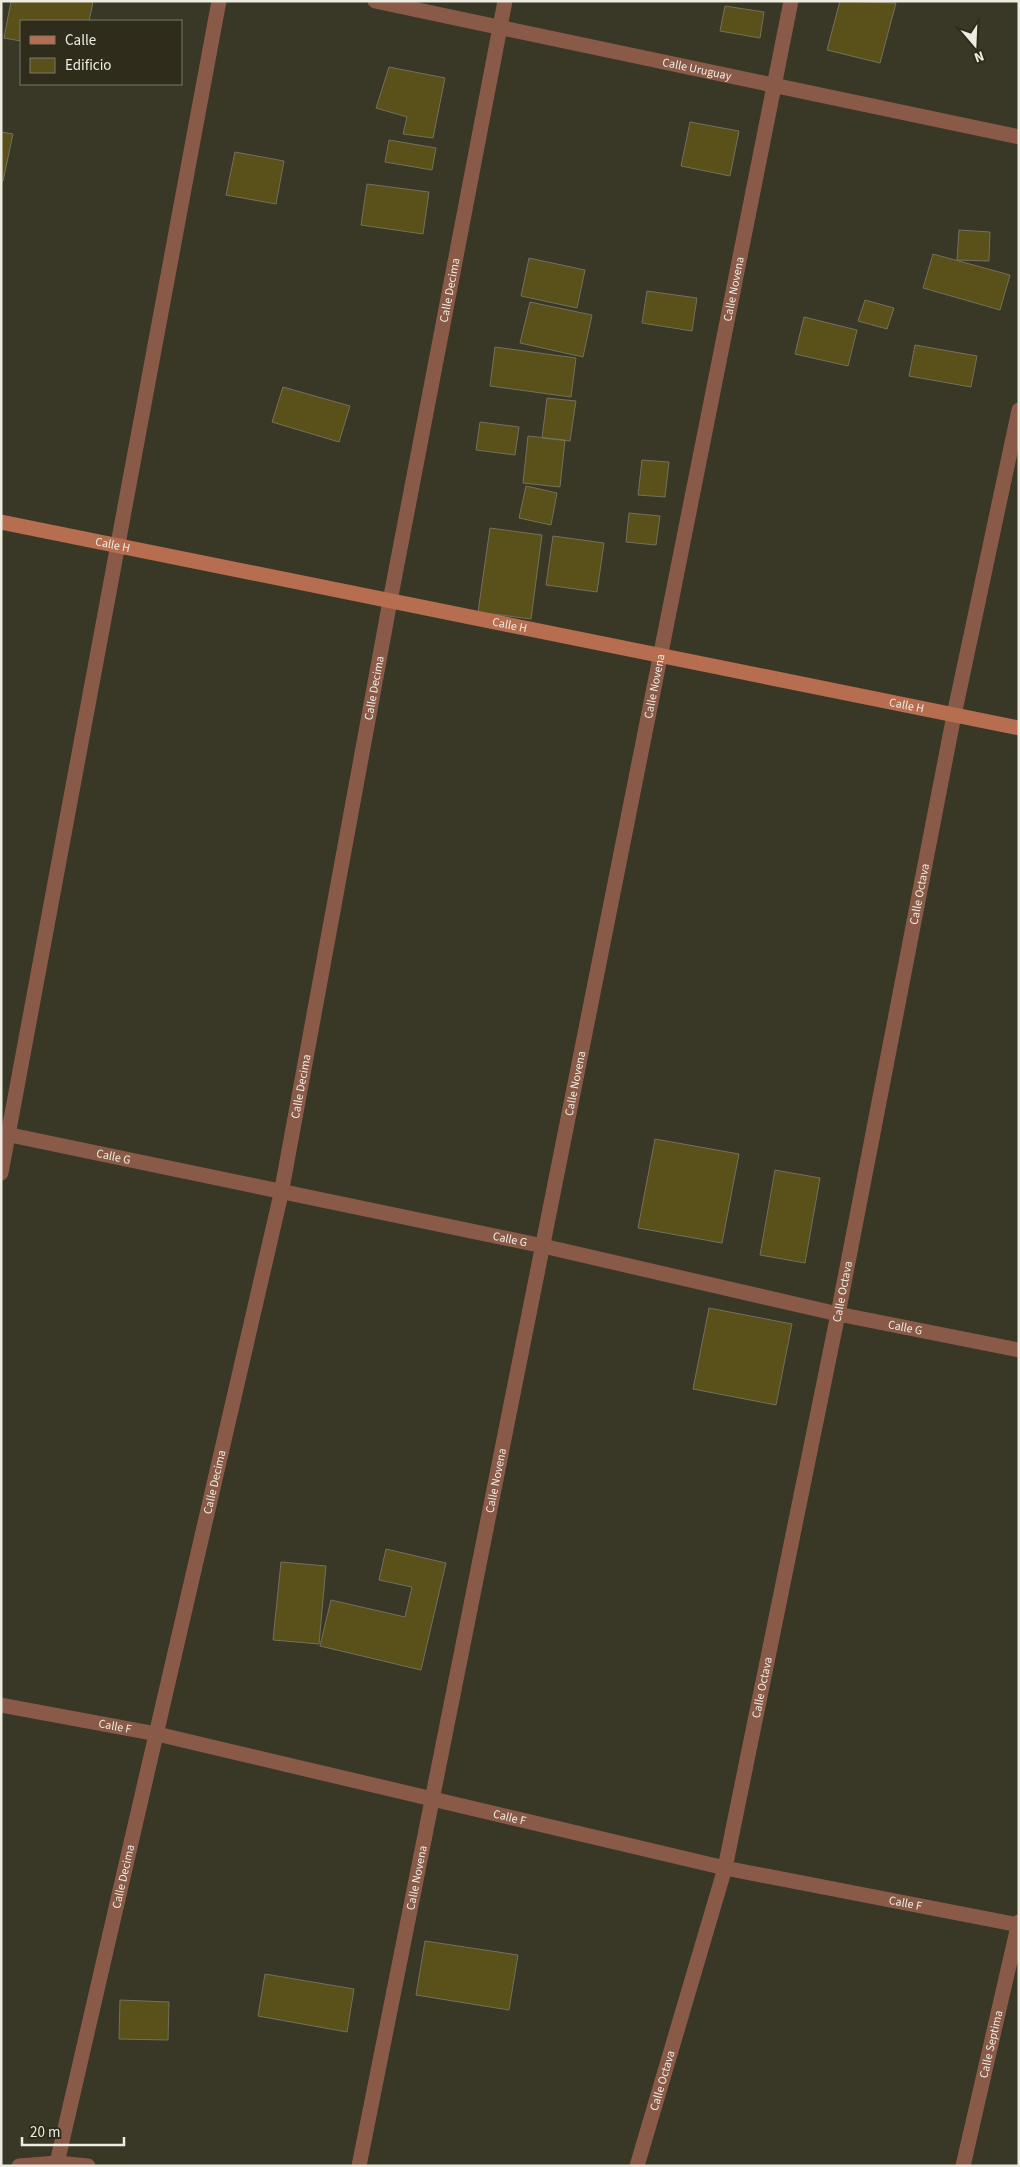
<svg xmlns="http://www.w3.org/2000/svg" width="1020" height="2167" font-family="'Source Sans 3',sans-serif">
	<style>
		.building { fill: #59501a; stroke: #73705d }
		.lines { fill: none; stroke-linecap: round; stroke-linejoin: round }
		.street { stroke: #895a48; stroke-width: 15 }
		.secondary { stroke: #b66d50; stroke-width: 15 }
		.labels { text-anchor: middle; stroke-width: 4.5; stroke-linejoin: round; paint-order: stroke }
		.street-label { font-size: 12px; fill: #edece1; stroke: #2f2c1b }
	</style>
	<rect width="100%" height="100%" fill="#393725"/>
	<path class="building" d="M11,1H87L93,2L89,21H21V41L4,38Z
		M840,1L896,3L880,63L827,50Z
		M725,6L764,12L760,38L720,31Z
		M389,67L445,78L433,138L403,134L407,117L376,108Z
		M690,122L739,131L730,176L681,166Z
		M1,132L13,134L3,181H1Z
		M389,140L436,148L432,170L385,162Z
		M235,152L284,161L276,204L226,195Z
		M367,184L429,192L423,234L361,225Z
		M959,230L990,232L989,261L957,260Z
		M933,254L1010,275L1000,310L923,288Z
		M529,258L585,270L577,308L521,296Z
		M647,291L697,298L692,331L642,323Z
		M865,300L894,308L887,329L858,321Z
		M530,302L592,315L583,357L520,343Z
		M804,317L857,330L848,366L795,354Z
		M915,345L977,356L971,387L909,376Z
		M495,347L576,358L571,397L490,386Z
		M283,387L350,406L339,442L272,422Z
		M547,398L576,401L570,441L542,438Z
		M480,422L519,427L515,455L476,450Z
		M528,436L565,440L560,487L523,483Z
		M642,460L669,462L665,497L638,495Z
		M526,486L557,493L551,525L519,518Z
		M629,513L660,516L656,545L626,542Z
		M490,528L542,535L531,619L478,612Z
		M553,536L604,543L597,592L546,585Z
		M655,1139L739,1154L722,1243L638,1228Z
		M775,1170L820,1178L805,1263L760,1255Z
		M709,1308L792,1324L776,1405L693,1389Z
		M386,1549L446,1563L421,1670L320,1646L331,1600L405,1617L412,1587L379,1580Z
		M281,1562L326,1566L319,1644L273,1640Z
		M425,1941L518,1955L509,2010L416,1995Z
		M265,1974L354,1989L347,2032L258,2016Z
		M120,2000L169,2002L168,2040L119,2039Z"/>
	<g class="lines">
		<g class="street">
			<path id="s1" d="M375,1L1019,137"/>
			<path id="s2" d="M1,1133L543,1246L838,1314L1019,1350"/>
			<path d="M1,1173L219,1"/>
			<path id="s3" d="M1,1705L157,1734L725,1868L1019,1925"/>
			<path id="s4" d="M57,2163L281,1194L390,601L505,1"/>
			<path d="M19,2166L57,2163L88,2166"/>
			<path id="s5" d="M359,2166L791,1"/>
			<path id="s6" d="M637,2166L725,1868L838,1314L954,715L1019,410"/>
			<path id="s7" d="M963,2166L1019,1922"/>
		</g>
		<path class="secondary" id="s8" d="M1,522L1019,728"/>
	</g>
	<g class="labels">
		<g class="street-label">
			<text dy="4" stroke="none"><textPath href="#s1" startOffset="329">Calle Uruguay</textPath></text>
			<text dy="4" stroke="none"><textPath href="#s5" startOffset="1914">Calle Novena</textPath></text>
			<text dy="4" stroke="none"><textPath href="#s4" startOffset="1914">Calle Decima</textPath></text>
			<text dy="4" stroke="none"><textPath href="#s8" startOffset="114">Calle H</textPath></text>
			<text dy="4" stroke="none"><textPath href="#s8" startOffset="519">Calle H</textPath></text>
			<text dy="4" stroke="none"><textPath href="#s5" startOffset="1509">Calle Novena</textPath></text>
			<text dy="4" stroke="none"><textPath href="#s4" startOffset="1509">Calle Decima</textPath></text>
			<text dy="4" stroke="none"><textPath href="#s8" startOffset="924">Calle H</textPath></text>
			<text dy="4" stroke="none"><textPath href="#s6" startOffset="1304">Calle Octava</textPath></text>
			<text dy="4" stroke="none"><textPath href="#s5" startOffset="1104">Calle Novena</textPath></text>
			<text dy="4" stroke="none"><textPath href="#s4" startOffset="1104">Calle Decima</textPath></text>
			<text dy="4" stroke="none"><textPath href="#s2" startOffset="115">Calle G</textPath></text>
			<text dy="4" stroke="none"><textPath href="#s2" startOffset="520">Calle G</textPath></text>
			<text dy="4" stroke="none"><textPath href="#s6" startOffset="899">Calle Octava</textPath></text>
			<text dy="4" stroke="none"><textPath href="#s2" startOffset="925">Calle G</textPath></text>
			<text dy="4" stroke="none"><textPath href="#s5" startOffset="699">Calle Novena</textPath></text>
			<text dy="4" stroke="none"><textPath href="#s4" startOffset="699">Calle Decima</textPath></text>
			<text dy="4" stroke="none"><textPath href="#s6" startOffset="495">Calle Octava</textPath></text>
			<text dy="4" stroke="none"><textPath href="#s3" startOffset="116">Calle F</textPath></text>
			<text dy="4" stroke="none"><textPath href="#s3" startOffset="521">Calle F</textPath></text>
			<text dy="4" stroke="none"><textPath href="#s4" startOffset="294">Calle Decima</textPath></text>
			<text dy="4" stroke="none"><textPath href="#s5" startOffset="294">Calle Novena</textPath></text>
			<text dy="4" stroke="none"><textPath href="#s3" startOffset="926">Calle F</textPath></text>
			<text dy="4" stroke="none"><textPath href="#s7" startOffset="125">Calle Septima</textPath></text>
			<text dy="4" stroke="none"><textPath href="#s6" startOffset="89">Calle Octava</textPath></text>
		</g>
	</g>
	<rect width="1020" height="2167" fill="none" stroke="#edece1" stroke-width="5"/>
	<rect x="20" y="20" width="162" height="65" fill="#2f2c1b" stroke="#7b796a"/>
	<rect x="30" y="36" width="25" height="8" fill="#b66d50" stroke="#7b796a"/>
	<text x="65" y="45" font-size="15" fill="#edece1">Calle</text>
	<rect x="30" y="58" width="25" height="15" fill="#59501a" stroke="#7b796a"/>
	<text x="65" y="70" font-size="15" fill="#edece1">Edificio</text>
	<g transform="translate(975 45) rotate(161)" stroke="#2f2c1b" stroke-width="4" paint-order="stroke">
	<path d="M0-4L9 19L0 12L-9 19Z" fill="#edece1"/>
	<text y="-8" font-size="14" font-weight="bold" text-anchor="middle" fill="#edece1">N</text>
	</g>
	<path d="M22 2137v8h102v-8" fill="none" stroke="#edece1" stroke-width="2.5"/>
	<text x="30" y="2137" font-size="15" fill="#edece1" stroke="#2f2c1b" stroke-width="4" paint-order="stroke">20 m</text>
</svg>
